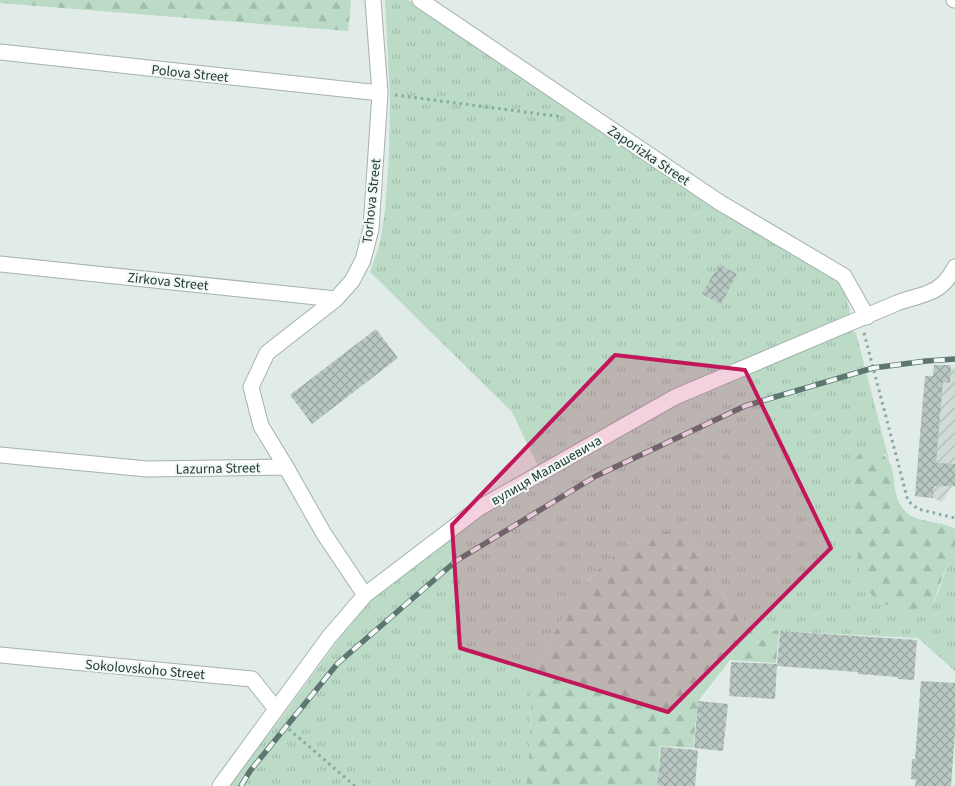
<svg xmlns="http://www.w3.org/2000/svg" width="955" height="786" font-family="'Source Sans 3',sans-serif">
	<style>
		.industrial { fill: url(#industrial-furrows) }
		.grass { fill: url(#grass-tufts) }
		.forest { fill: url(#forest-firs) }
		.building { fill: url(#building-cross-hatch) }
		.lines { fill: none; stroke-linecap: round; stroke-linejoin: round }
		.minor-casing { stroke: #a4b2ae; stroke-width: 17 }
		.path { stroke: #84aca2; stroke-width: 3; stroke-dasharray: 2.5 4; stroke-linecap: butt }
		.minor { stroke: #fff; stroke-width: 15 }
		.rail-casing { stroke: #5d7671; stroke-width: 5.5 }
		.rail { stroke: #f1f8f5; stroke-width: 4; stroke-dasharray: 11; stroke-linecap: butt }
		.marked { fill: #c2185b; fill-opacity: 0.2; stroke: #c2185b; stroke-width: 4; stroke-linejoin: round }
		.labels { text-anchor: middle; stroke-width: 4.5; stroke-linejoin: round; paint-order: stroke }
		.street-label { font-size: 14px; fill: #233a35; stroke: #f1f8f5 }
	</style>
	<defs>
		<pattern id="industrial-furrows" width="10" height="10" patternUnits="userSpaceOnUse" patternTransform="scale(1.25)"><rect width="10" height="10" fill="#d0dbd6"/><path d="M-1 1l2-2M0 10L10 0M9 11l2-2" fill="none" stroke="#b2bdb8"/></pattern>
		<pattern id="grass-tufts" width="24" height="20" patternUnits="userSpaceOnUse" patternTransform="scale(1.25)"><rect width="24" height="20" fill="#bbdbc6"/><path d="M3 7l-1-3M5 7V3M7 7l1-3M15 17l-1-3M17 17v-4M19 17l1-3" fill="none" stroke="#a0bdab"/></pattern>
		<pattern id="forest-firs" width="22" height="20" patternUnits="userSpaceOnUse" patternTransform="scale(1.25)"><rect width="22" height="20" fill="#bbdbc6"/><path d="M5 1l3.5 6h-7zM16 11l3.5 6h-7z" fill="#a0bdab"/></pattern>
		<pattern id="building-cross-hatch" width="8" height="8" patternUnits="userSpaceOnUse" patternTransform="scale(1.25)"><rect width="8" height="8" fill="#bac8c3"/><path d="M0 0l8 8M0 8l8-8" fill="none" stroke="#97a39f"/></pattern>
	</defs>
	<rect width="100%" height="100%" fill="#e1ebe7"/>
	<path class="industrial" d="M934,365L955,368V486H952L942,502L933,498L915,496L925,376H933Z"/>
	<path class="grass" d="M385,0H408L715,208L841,282L843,285L850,311V315L538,466L512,412L370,272L380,243L385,211L389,155L390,97Z
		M851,330L856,333L889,460L885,454L853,474L850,512L857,545L859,569L863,583L897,609L925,617C940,598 942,573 955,552V671L918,638L756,630L749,626L731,607L702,556L688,540L650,533L627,545L588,580L560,622L539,664L531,695L530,747L526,786H228L279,721L369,598L481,515L679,401Z"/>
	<path class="forest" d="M0,0H351L348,31L0,3Z
		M871,449C904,459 887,486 902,507C913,525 939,519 955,529V552L944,573L931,609L925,617C906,615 871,602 863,583C858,571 858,558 857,546C856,534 851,523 850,512C849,497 852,477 854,462C858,454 862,450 871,449Z
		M659,532H668L688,540L702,556L727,601L749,626L756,630L779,631L776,663L730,660L698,701L693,748L660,746L657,786H526L530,747L531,695L539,664L560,622L578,592L597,571L627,545L650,533Z"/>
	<path class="building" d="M719,264L737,274L721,304L702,294Z
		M376,329L398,358L312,424L290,395Z
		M934,365H951L950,383L943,382L936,463L955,464V486H934L933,498L915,496L925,376H933Z
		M780,631L917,640L914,680L898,679V677L858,674V672L777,666Z
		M731,662L777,664L775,699L729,696Z
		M921,681L955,683V732L951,786H915L916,780L911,779L912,759H915Z
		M698,701L728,704L723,751L694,748Z
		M661,747L698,750L695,786H657Z"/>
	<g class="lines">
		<defs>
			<path id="minor" d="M420,0L719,202L844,276L867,317
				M954,0H955
				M0,52L380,93
				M0,264L336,299
				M0,455L147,469L286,467L324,534L365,595
				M286,467L261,426L251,387L267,353L336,299L352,281L363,260L371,229L380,93L373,0
				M0,655L252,679L276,709
				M220,786L329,637L365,595L479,508L675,397L897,303C924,293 940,296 955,267"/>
		</defs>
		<use href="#minor" class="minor-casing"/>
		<path class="path" d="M395,95L563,117
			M864,333L908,501L918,509L955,518
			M284,725L355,786"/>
		<use href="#minor" class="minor"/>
		<defs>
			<path id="rail" d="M241,786L250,771L338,663L456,561L596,476L745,406L873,368L926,361L955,359"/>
		</defs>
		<use href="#rail" class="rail-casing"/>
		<use href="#rail" class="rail"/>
	</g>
	<path class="marked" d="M615,355L745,370L831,548L668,712L460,648L452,525Z"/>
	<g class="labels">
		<g class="street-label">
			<text transform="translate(190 73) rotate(6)" y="5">Polova Street</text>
			<text transform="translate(649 155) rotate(34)" y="5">Zaporizka Street</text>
			<text transform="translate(371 201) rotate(-84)" y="5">Torhova Street</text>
			<text transform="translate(168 281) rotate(6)" y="5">Zirkova Street</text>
			<text transform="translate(218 468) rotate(-1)" y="5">Lazurna Street</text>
			<text transform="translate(546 470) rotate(-30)" y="5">вулиця Малашевича</text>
			<text transform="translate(145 669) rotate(5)" y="5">Sokolovskoho Street</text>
		</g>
	</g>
</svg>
